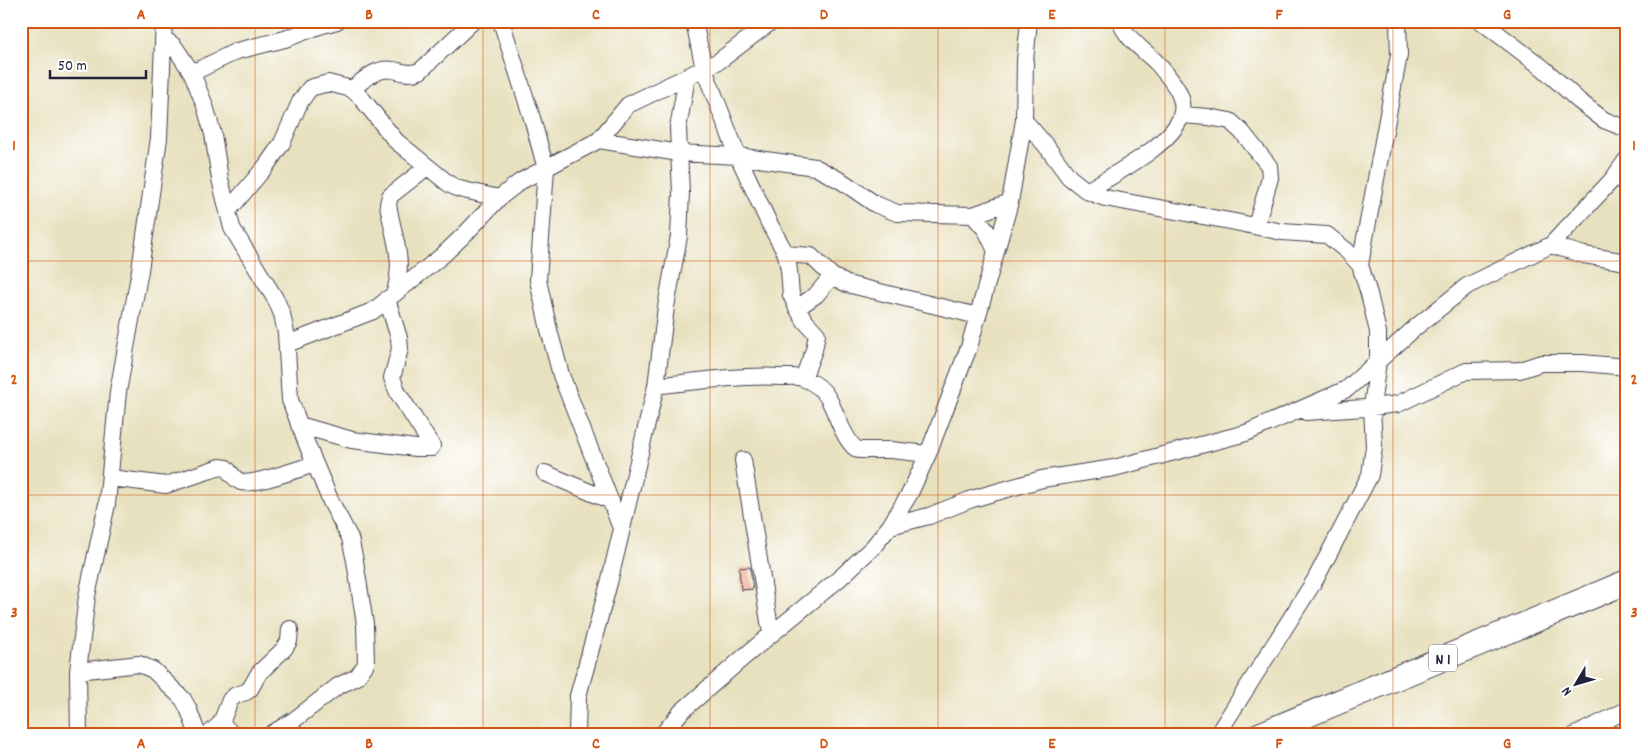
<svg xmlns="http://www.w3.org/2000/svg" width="1648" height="756" font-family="Dekko,sans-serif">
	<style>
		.building { fill: #ee9b7c }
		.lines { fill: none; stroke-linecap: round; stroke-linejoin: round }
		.minor-casing { stroke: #403f4f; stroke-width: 18 }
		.highway-casing { stroke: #403f4f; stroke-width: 26 }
		.minor { stroke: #fff; stroke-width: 16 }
		.highway { stroke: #fff; stroke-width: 24 }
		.grid { fill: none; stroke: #d45411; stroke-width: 1; stroke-opacity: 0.55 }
		.labels { text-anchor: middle; stroke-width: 4.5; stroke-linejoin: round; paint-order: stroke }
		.shield { fill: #fff; stroke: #646476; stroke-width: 1 }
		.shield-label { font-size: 16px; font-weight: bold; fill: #22223b }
		.neatline { fill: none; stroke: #d45411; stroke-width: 2 }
		.grid-label { font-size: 16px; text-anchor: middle; font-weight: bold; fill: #d45411 }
	</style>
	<rect width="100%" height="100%" fill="#fff"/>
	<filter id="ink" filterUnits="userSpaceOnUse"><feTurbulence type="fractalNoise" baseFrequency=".02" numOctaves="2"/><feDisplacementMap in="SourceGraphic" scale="10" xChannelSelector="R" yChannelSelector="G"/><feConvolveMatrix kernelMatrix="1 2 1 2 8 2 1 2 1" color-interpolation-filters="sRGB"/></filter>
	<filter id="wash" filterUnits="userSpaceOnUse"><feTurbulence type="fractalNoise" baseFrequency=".0096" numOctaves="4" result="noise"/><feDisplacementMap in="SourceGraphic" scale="20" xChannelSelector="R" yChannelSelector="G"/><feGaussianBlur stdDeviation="1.12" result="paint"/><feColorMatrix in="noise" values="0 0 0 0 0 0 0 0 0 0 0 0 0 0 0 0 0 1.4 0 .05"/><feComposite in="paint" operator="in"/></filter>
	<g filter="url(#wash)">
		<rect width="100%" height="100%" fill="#e8e1bf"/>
		<g id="blocks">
			<path class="building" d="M750,567L753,589L741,590L739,568Z"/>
		</g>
	</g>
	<g filter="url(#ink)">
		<use href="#blocks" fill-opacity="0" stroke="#403f4f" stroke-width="1"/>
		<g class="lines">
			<defs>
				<path id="minor" d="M501,21L532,118L546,169L538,280L549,330L561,375L621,528
					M694,21L704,69L738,156L768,221L786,254L789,270L791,295L797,308L805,321L817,334L814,350L803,378
					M1481,21L1543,68L1579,101L1604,120L1627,129
					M163,38L174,46L192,73L205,106L213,134L220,179L232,228L276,300L282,314L286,333L290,400L308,447L331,502L350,538L355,561L365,624L366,664L357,677L338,686L294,720L270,735
					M192,73L237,51L285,39L319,26L337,21
					M352,89C364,80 376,67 393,70C404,72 409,75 420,71L473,21
					M1182,115L1208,117L1230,121L1242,132L1269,166L1270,178L1256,226
					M1024,120L1047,147L1069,177L1087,191L1105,198L1235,222L1282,232L1327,235L1347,251L1360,265L1369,294L1378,332V361L1372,407L1374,447L1370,475L1315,580L1217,735
					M599,140L679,153L738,156L815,167L843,182L875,204L897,213L973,215L1010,202
					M1087,191C1112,175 1172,145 1181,116C1188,97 1169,77 1157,63C1144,50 1126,39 1120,21
					M228,211L266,166L282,143L300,102L310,88L328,83L352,89L363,100L396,141L449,184L459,189L499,198
					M973,215L986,230L996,251
					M1551,245L1584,255L1627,262
					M786,254L811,256L832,276L847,284L978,316
					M1360,265L1399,55L1398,21
					M395,292C405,259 393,237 388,204L390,196L427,167
					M797,308L816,295L832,276
					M287,344L373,311L443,255L467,232L499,198L521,181L599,140L628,105L719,61L772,21
					M656,386C698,381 739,375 782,377C789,377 799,376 805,379C815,383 823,389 828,398C836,411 845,445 859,450H891L928,454
					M1306,412L1364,408L1398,404L1466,371L1520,370L1541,363H1582L1627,367
					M299,425L352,440L416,448H431L432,446L398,393L392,378L400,349L399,338L387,299
					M743,460L771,634
					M545,473L611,501
					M110,478L166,485L220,467L226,468C230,472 235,480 241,482C252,486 301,468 315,464
					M890,526L929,516L972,499L1042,479L1114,468L1246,433L1347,389L1416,327L1467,286L1551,245L1612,180L1627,159
					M78,671L139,664L153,670L183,699L188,708L198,735
					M221,723L233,735
					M79,735L78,671L87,596L107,504L118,392L140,270L159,138L164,21
					M208,735L221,723L230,700L236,695L246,692L250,689L259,673L284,649L289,641L290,629
					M577,735L578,696L609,583L656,386L666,307L679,236L681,193L678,128L687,77
					M662,735L681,712L745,656L840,578L873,547L890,526L910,493L928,454L969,347L1010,202L1024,120L1025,61L1029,21
					M1575,735L1627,710"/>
				<path id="highway" d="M1259,735L1627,582"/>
			</defs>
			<use href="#minor" class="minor-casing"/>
			<use href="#highway" class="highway-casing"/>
			<use href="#minor" class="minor"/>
			<use href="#highway" class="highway"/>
		</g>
	</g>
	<path class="grid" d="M255,21V735M483,21V735M710,21V735M938,21V735M1165,21V735M1393,21V735M21,261H1627M21,495H1627"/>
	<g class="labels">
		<rect class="shield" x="1429" y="644.5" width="28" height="27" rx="4"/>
		<g class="shield-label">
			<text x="1443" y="664">N 1</text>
		</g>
	</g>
	<rect width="1648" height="756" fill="none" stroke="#fff" stroke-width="55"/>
	<g transform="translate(1576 684) rotate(232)" stroke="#ffffff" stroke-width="4" paint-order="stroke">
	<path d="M0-4L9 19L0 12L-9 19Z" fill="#22223b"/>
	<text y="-8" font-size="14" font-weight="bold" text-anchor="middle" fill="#22223b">N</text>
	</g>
	<path d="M50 70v8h96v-8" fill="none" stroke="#22223b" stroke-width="2.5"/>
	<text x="58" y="70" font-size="15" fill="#22223b" stroke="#ffffff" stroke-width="4" paint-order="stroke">50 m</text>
	<rect x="28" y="28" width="1592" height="700" class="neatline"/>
	<g class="grid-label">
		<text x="141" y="19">A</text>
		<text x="369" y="19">B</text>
		<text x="596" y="19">C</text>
		<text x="824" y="19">D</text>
		<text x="1052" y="19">E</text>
		<text x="1279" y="19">F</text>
		<text x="1507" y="19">G</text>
		<text x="14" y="150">1</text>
		<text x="1634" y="150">1</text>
		<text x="14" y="384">2</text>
		<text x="1634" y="384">2</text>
		<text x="14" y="617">3</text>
		<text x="1634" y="617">3</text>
		<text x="141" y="748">A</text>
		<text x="369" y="748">B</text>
		<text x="596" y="748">C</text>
		<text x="824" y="748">D</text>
		<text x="1052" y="748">E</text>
		<text x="1279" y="748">F</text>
		<text x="1507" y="748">G</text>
	</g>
</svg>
